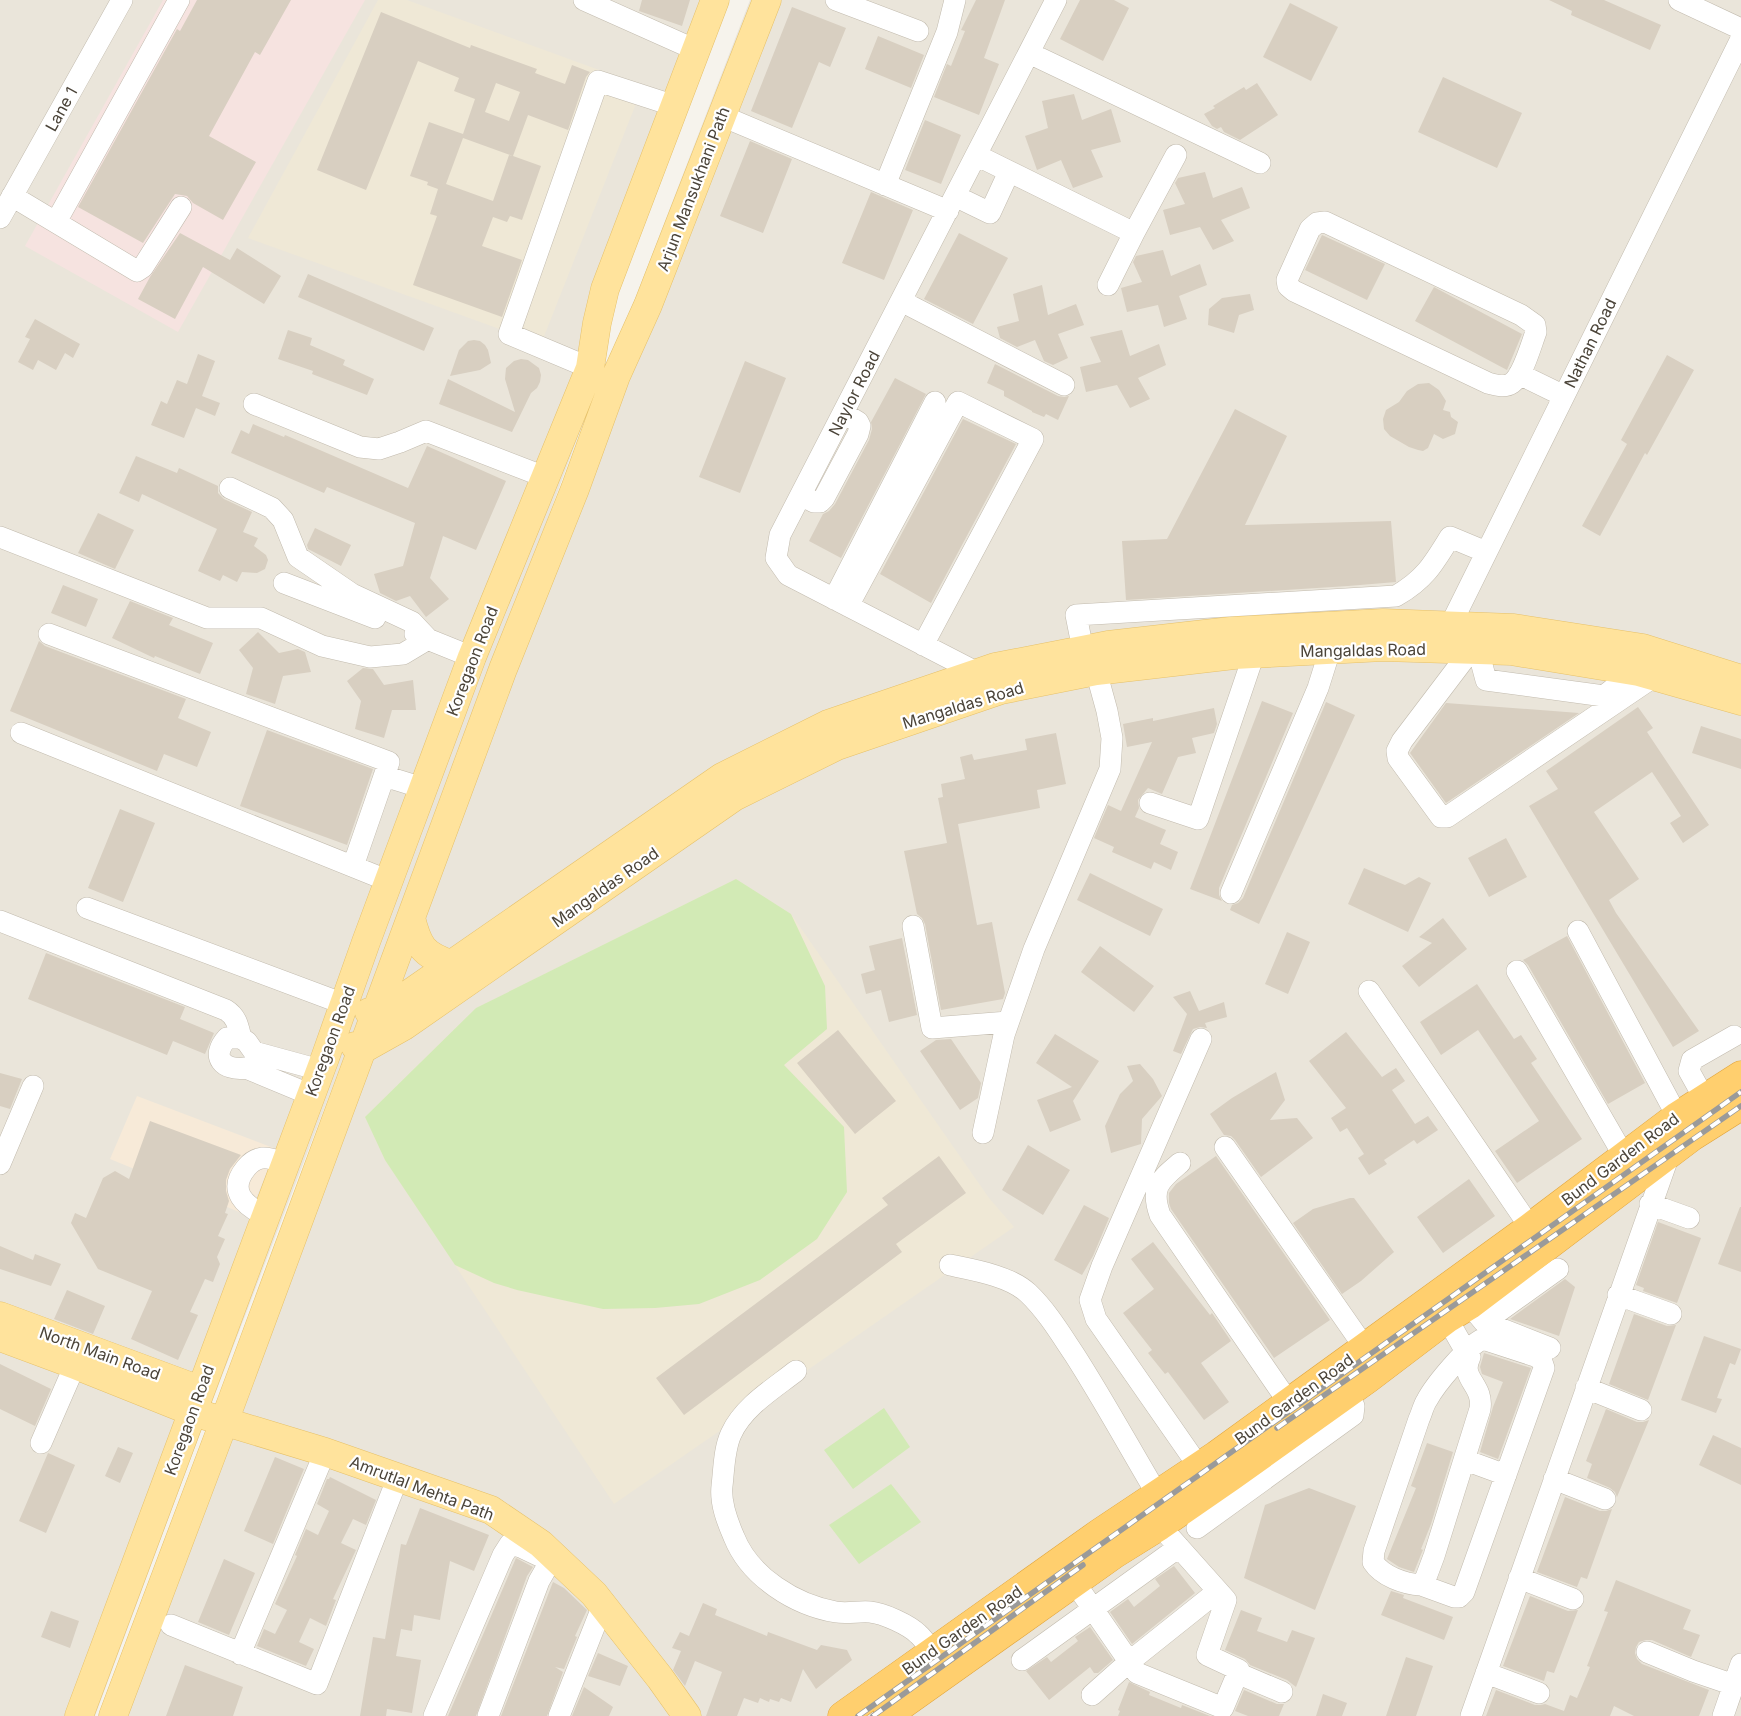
<svg xmlns="http://www.w3.org/2000/svg" width="1741" height="1716" font-family="Inter,sans-serif">
	<style>
		.residential { fill: #eae5da }
		.commercial { fill: #f7ead8 }
		.education { fill: #efe8d6 }
		.medical { fill: #f6e3e0 }
		.green { fill: #d2eab5 }
		.building { fill: #d8cfc1; fill-rule: evenodd }
		.lines { fill: none; stroke-linecap: round; stroke-linejoin: round }
		.minor-casing { stroke: #c2bbae; stroke-width: 22 }
		.major-casing { stroke: #e6c16a; stroke-width: 29 }
		.highway-casing { stroke: #e0a43c; stroke-width: 29 }
		.minor { stroke: #fff; stroke-width: 21 }
		.major { stroke: #ffe39c; stroke-width: 28 }
		.highway { stroke: #ffcf6e; stroke-width: 28 }
		.rail-casing { stroke: #9a9a9a; stroke-width: 5.5 }
		.rail { stroke: #fff; stroke-width: 4; stroke-dasharray: 11; stroke-linecap: butt }
		.labels { text-anchor: middle; stroke-width: 4.5; stroke-linejoin: round; paint-order: stroke }
		.street-label { font-size: 16px; fill: #4b4439; stroke: #fff }
	</style>
	<rect width="100%" height="100%" fill="#f6f3ec"/>
	<path class="residential" d="M0,0H714L585,350L607,368L582,426L533,558L458,749L365,1002L201,1431L95,1716H0Z
		M750,0H1741V1716H98L550,520Z"/>
	<path class="commercial" d="M137,1096L276,1149L249,1216L110,1159Z"/>
	<path class="education" d="M378,0H407L643,86L541,344L248,238Z
		M736,879L791,914L989,1198L1014,1227L614,1504L385,1160L365,1117L476,1008Z"/>
	<path class="medical" d="M163,0H365L178,332L25,246Z"/>
	<path class="green" d="M736,879L791,914L825,986L827,1029L784,1065L844,1127L847,1192L817,1239L760,1280L699,1304L655,1308L603,1309L517,1290L494,1283L455,1265L385,1160L365,1117L476,1008Z
		M884,1408L910,1447L853,1489L824,1450Z
		M891,1484L921,1522L859,1564L829,1525Z"/>
	<path class="building" d="M197,0H291L260,55L255,52L209,136L256,162L223,220L193,203L187,196L175,194L143,243L78,207L177,29L180,31Z
		M642,0H690L682,26L639,11Z
		M976,0H1005L984,58L999,64L979,115L934,97L947,64L951,66L965,31L961,30Z
		M1080,0H1114L1129,8L1103,61L1060,39Z
		M1549,0H1604L1661,25L1650,50L1571,15L1572,11Z
		M1290,3L1338,27L1311,81L1263,57Z
		M792,7L846,28L830,67L819,62L792,128L751,111Z
		M381,12L470,48L471,45L537,69L535,73L565,84L572,65L590,72L586,77L568,130L528,115L513,156L541,166L522,220L510,216L507,222L493,217L482,246L522,260L502,317L413,285L437,216L430,214L438,189L427,185L428,182L410,176L429,122L463,134L475,99L454,91L459,78L418,61L366,190L317,170ZM496,83L520,92L509,121L485,112ZM463,138L513,156L509,155L493,201L446,184Z
		M878,36L924,55L911,88L865,69Z
		M1443,77L1522,113L1497,168L1418,132Z
		M1257,83L1278,115L1240,140L1224,132L1221,127L1217,129L1212,126L1204,114L1215,108L1213,106L1244,87L1246,90Z
		M1074,94L1082,120L1111,109L1121,142L1091,150L1103,177L1073,188L1061,160L1037,170L1025,136L1048,128L1042,101Z
		M925,120L961,135L941,184L905,170Z
		M750,141L792,159L763,233L720,216Z
		M1205,172L1213,198L1242,187L1250,208L1221,220L1234,241L1213,250L1200,227L1170,235L1163,210L1185,204L1175,183L1178,178Z
		M871,192L913,210L884,280L842,263Z
		M180,233L230,260L237,248L281,276L264,304L203,267L175,319L138,299L150,277Z
		M959,233L1008,258L973,324L924,299Z
		M1322,235L1385,264L1367,300L1305,270Z
		M1163,250L1171,276L1200,264L1207,285L1179,296L1187,319L1164,327L1158,305L1127,312L1121,288L1142,282L1133,262L1136,256Z
		M308,274L434,328L424,351L298,297Z
		M1042,285L1048,315L1076,304L1084,325L1058,334L1068,358L1053,365L1044,361L1035,340L1017,347L1000,338L997,327L1019,321L1013,294Z
		M1434,287L1522,334L1507,370L1415,321Z
		M1250,294L1254,310L1239,315L1234,333L1208,325L1209,309L1222,298Z
		M35,319L80,344L73,358L65,353L56,370L38,360L33,370L18,362L30,339L25,337Z
		M288,330L312,338L310,345L345,360L343,365L374,379L367,395L312,374L313,371L278,359Z
		M1122,330L1130,356L1159,344L1166,365L1138,378L1150,399L1130,408L1117,385L1086,392L1080,367L1101,362L1090,337Z
		M474,340L480,341L485,345L488,350L491,363L480,370L450,376L459,350L468,341Z
		M198,354L215,361L202,396L220,403L215,416L196,408L184,438L151,425L161,401L167,404L177,380L187,384Z
		M1667,355L1694,370L1647,455L1645,453L1600,536L1582,526L1627,444L1621,440Z
		M521,359L528,360L539,368L541,375L540,382L537,388L531,393L512,432L439,404L448,379L515,412L505,379L506,368L514,361Z
		M745,361L786,378L740,493L699,477Z
		M995,364L1058,396L1064,397L1069,396L1058,420L1046,414L1044,417L1032,412V411L1004,396V391L987,383Z
		M895,378L926,394L841,558L809,541L823,514L829,511L835,504L869,440L872,429L871,422Z
		M1429,383L1439,390L1446,401L1443,410L1450,412L1451,417L1458,422L1455,434L1443,439L1434,434L1428,448L1423,451L1418,450L1409,447L1390,436L1384,429L1383,419L1386,410L1399,402L1407,391L1418,384Z
		M1235,409L1287,436L1245,525L1391,521L1396,582L1348,586L1126,600L1122,541L1167,539Z
		M963,419L1016,444L931,603L880,574Z
		M253,424L284,437L285,435L408,488L427,446L506,481L476,550L443,536L430,578L449,599L426,617L410,596L396,601L380,593L374,574L403,566L415,523L327,487L324,493L231,453L241,430L249,434Z
		M136,456L177,473L179,468L218,486V493L224,499L252,512L243,532L258,538L254,546L266,555L268,560L265,569L257,573L242,572L237,582L223,575L220,581L198,571L217,529L142,494L139,502L119,493Z
		M98,513L134,530L115,569L78,553Z
		M315,528L351,545L341,566L308,549L307,545Z
		M63,585L98,599L86,627L51,613Z
		M130,601L173,618L169,625L213,643L200,674L155,656L154,658L112,638Z
		M258,632L279,653L298,649L305,652L311,672L283,676L275,704L246,694L253,668L239,650Z
		M39,641L45,646L186,699L178,718L211,732L197,767L164,754L157,771L10,711Z
		M363,668L373,669L384,685L413,680L416,710H392L384,738L355,729L361,701L347,681Z
		M1262,701L1293,713L1219,888V895L1222,901L1190,889Z
		M1326,702L1355,715L1259,924L1230,910L1232,905L1238,903L1243,898Z
		M1446,703L1579,713L1446,803L1410,753Z
		M1638,707L1653,728L1647,732L1709,825L1683,843L1670,823L1681,816L1652,772L1594,812L1639,879L1609,900L1616,913L1699,1031L1673,1047L1529,806L1558,789L1546,771Z
		M1214,708L1217,724L1214,733L1192,738L1196,753L1178,757L1162,794L1148,788L1138,800L1139,808L1135,817L1166,830L1160,844L1178,852L1171,870L1154,862L1151,869L1112,852L1114,847L1094,838L1108,805L1121,811L1152,742L1127,747L1123,724L1153,718V721Z
		M1701,726L1741,739V769L1692,753Z
		M267,730L373,769L347,845L240,806Z
		M1056,733L1066,784L1037,790L1040,808L958,824L977,925L992,922L1005,993L1003,999L941,1010L925,924L922,918L917,914L904,851L947,843L938,798L943,797L941,784L965,779L960,757L972,754L974,760L1027,750L1025,739Z
		M120,809L155,823L123,902L88,888Z
		M1506,838L1527,877L1489,897L1468,858Z
		M1364,868L1405,885L1419,877L1431,883L1408,932L1348,904Z
		M1090,873L1163,909L1150,936L1077,900Z
		M1443,918L1467,949L1419,987L1402,966L1432,943L1419,937Z
		M1287,932L1310,942L1288,994L1265,984Z
		M1567,936L1645,1083L1608,1104L1528,965L1523,960Z
		M902,938L917,1015L889,1022L881,990L866,994L861,974L875,970L869,946Z
		M1100,946L1154,986L1134,1012L1081,972Z
		M46,953L185,1007L180,1019L214,1033L205,1054L173,1041L167,1055L28,999Z
		M1477,984L1514,1039L1521,1035L1537,1059L1531,1063L1582,1139L1517,1183L1495,1151L1539,1121L1478,1030L1441,1055L1420,1022Z
		M1190,991L1199,1011L1224,1002L1227,1017L1205,1023L1207,1028L1200,1027L1193,1029L1181,1054L1173,1051L1187,1014L1173,997Z
		M838,1030L896,1101L855,1134L797,1063Z
		M1346,1032L1382,1077L1396,1068L1405,1081L1392,1090L1415,1124L1428,1116L1438,1130L1417,1144L1414,1140L1384,1160L1387,1164L1369,1175L1358,1158L1364,1154L1347,1128L1340,1132L1331,1118L1346,1108L1309,1061Z
		M1055,1034L1099,1061L1073,1101L1081,1120L1050,1132L1037,1100L1072,1087L1036,1063Z
		M951,1039L981,1083L978,1098L960,1110L920,1051L936,1040Z
		M1140,1064L1153,1079L1162,1096L1142,1119L1141,1144L1111,1153L1105,1126L1120,1094L1133,1081L1127,1066Z
		M1276,1072L1285,1100L1270,1120L1297,1118L1313,1138L1261,1177L1235,1140L1231,1136L1224,1135L1210,1114L1232,1098Z
		M0,1073L22,1079L10,1109L0,1106Z
		M150,1121L241,1155L230,1169L226,1180V1191L229,1201L225,1213L228,1214L218,1236L225,1239L217,1257L220,1264L213,1282L205,1279L190,1312L198,1315L178,1360L131,1339L152,1291L98,1269L71,1223L75,1213L86,1218L103,1178L115,1171L129,1179Z
		M1028,1145L1070,1170L1043,1215L1002,1190Z
		M939,1156L966,1193L896,1244L902,1252L684,1415L656,1378L888,1205L882,1198Z
		M1216,1156L1330,1320L1274,1358L1171,1209L1169,1203V1193L1176,1184Z
		M1469,1179L1495,1216L1443,1253L1417,1217Z
		M1350,1198H1354L1394,1252L1361,1281L1342,1294L1293,1223L1313,1209Z
		M1084,1205L1109,1218L1093,1256L1082,1275L1054,1260Z
		M1740,1207H1741V1272L1718,1264Z
		M1658,1222L1701,1238L1677,1303L1643,1291L1644,1288L1636,1285Z
		M1153,1242L1210,1315L1212,1313L1231,1341L1201,1363L1229,1402L1204,1420L1168,1372L1165,1374L1148,1353L1152,1350L1123,1313L1154,1289L1131,1259Z
		M0,1246L33,1260L35,1254L61,1264L51,1286L0,1269Z
		M1565,1279L1575,1287L1559,1336L1510,1319Z
		M67,1290L105,1306L93,1334L54,1319Z
		M1634,1314L1667,1326L1676,1325L1648,1400L1609,1384Z
		M1704,1336L1741,1349L1735,1365L1730,1363L1717,1398L1722,1399L1716,1413L1681,1400Z
		M1484,1353L1531,1368L1498,1459L1480,1452L1493,1407L1503,1382L1482,1374L1480,1367Z
		M0,1364L51,1389L35,1426L0,1409Z
		M1606,1409L1637,1422H1643L1649,1420L1617,1497L1615,1492L1610,1488L1587,1478L1592,1464L1586,1461Z
		M1713,1435L1741,1448V1485L1699,1465Z
		M1427,1443L1453,1452L1431,1524L1421,1549L1423,1550L1422,1552L1414,1572L1399,1567L1387,1559L1416,1488L1411,1486Z
		M118,1447L133,1453L120,1483L105,1476Z
		M48,1453L75,1465L46,1533L19,1521Z
		M275,1457L304,1469L273,1544L244,1531Z
		M330,1477L376,1500L366,1525L353,1519L341,1543L356,1550L333,1599L336,1600L326,1626L310,1618L299,1642L314,1649L306,1666L257,1646L264,1629L275,1634L287,1610L275,1604L297,1556L295,1555L306,1529L318,1535L329,1511L317,1504L327,1479H329Z
		M1309,1488L1356,1506L1315,1610L1244,1578L1265,1505Z
		M1565,1497L1600,1511H1606L1612,1509L1587,1579L1581,1577L1577,1587L1537,1572Z
		M420,1508L489,1535L474,1571L450,1561L440,1620L414,1615L412,1631L401,1629L396,1656L421,1660L412,1713L387,1709L386,1716H360L373,1637L385,1639L401,1544L406,1545Z
		M516,1558L533,1567L527,1576L476,1716H448Z
		M224,1559L255,1573L229,1635L198,1622Z
		M1174,1566L1195,1593L1132,1644L1110,1612L1128,1599L1134,1607L1160,1586L1155,1579Z
		M1616,1580L1691,1610L1683,1629L1700,1635L1691,1657L1652,1640H1646L1639,1642L1636,1647L1635,1653L1637,1659L1642,1664L1709,1690L1699,1716H1634L1614,1706L1610,1716H1486L1496,1690L1535,1705H1541L1545,1704L1564,1711L1570,1695L1577,1698L1590,1667L1587,1666L1608,1612L1604,1611Z
		M553,1582L564,1588L587,1610L575,1636L577,1637L564,1669L555,1667L563,1672L547,1716H501Z
		M1391,1591L1404,1595L1403,1598L1453,1617L1444,1640L1381,1615Z
		M1530,1596L1568,1611L1578,1610L1554,1673L1547,1671L1544,1681L1503,1666Z
		M703,1603L717,1609L715,1615L767,1636L768,1632L817,1650L821,1645L847,1650L852,1660L816,1689L803,1669L791,1702L781,1698L779,1702L770,1699L769,1702L760,1698L758,1703L744,1698L737,1716H706L722,1672L695,1661L685,1686L673,1670L681,1651L672,1648L680,1632L689,1636Z
		M1241,1610L1262,1618L1257,1631L1287,1642L1292,1630L1315,1638L1296,1687L1287,1680L1250,1665L1245,1659L1225,1650Z
		M51,1611L79,1621L70,1648L41,1637Z
		M1090,1627L1113,1660L1098,1673H1094L1090,1667L1049,1700L1026,1671L1047,1657L1051,1662L1078,1641L1075,1637Z
		M598,1653L628,1666L620,1686L588,1676Z
		M1406,1657L1433,1666L1416,1716H1386Z
		M185,1665L243,1687L233,1716H166Z
		M1129,1682L1150,1692L1149,1695L1181,1708L1182,1705L1210,1716H1118L1120,1711L1118,1710Z
		M584,1687L613,1707L609,1716H572Z
		M1244,1690L1277,1704H1284L1279,1716H1248L1235,1711Z
		M1323,1694L1347,1703L1342,1716H1316Z"/>
	<g class="lines">
		<defs>
			<path id="minor" d="M584,0L696,50
				M836,0L918,31
				M1679,0L1741,29
				M1029,53L1260,163
				M722,116L948,211
				M976,155L1134,233L1176,155
				M885,185L947,32L955,0
				M12,196L137,271L143,267L181,207
				M955,196L990,213L1009,172
				M0,218L122,0
				M56,222L179,0
				M1325,222L1521,315L1535,325L1536,332C1531,345 1523,375 1512,383C1505,388 1496,385 1488,383L1294,291L1288,286L1287,280L1310,229L1317,223Z
				M1108,285L1134,233
				M901,301L1064,385
				M590,368L509,334L598,81L675,106
				M1519,374L1564,396
				M254,404L360,447L379,449L400,442L426,431L545,477
				M801,495L814,502H820L824,498L858,434L860,426L858,422L843,413
				M0,537L207,618H261L322,646L370,657L403,654L428,639L412,622L352,594L298,557L283,520L272,508L230,488
				M284,583L375,618
				M834,599L935,402
				M848,606L958,402L1033,439L923,645
				M49,634L389,762L353,866
				M415,634L472,657
				M1450,639V626L1741,39
				M1083,650L1076,615L1396,596C1424,580 1433,565 1450,537L1486,552
				M1471,650L1402,741L1397,751L1398,758L1441,817H1447L1655,676
				M1478,650L1486,680L1604,696L1623,681
				M981,681L978,673L788,575L776,558L780,535L1056,0
				M21,733L389,881
				M384,776L423,788
				M1150,803L1198,819L1254,654
				M1231,893L1318,688L1330,650
				M87,908L344,1004
				M0,921L226,1010C237,1017 238,1026 241,1038
				M913,926L932,1028L1008,1022
				M1578,931L1677,1116
				M1517,971L1624,1156
				M1369,991L1530,1227
				M311,1095L246,1068C223,1071 210,1057 227,1038H241L247,1042L254,1052L320,1070
				M1704,1098L1689,1071L1692,1060L1734,1036
				M983,1133L1004,1035L1034,949L1110,769L1112,738L1107,711L1096,671
				M1225,1147L1365,1348
				M1180,1163C1160,1180 1150,1187 1160,1215L1289,1403
				M0,1164L33,1086
				M1650,1204L1689,1218
				M266,1216C245,1206 227,1191 246,1168C250,1163 256,1159 262,1158C269,1157 279,1161 285,1163
				M950,1265C974,1270 1010,1276 1028,1293C1046,1310 1060,1333 1074,1354C1103,1399 1129,1447 1157,1494
				M1618,1295L1671,1314
				M1470,1305L1484,1322L1550,1348
				M1484,1322L1558,1269
				M796,1371C773,1389 743,1407 731,1434C724,1449 724,1469 722,1486C720,1503 727,1521 734,1537C750,1577 795,1605 836,1612C847,1614 859,1611 870,1612C883,1613 909,1625 918,1634C924,1639 928,1646 932,1652
				M1586,1388L1641,1410
				M41,1443L75,1365
				M1465,1460L1506,1475
				M1199,1467L1096,1319L1090,1300L1102,1266L1201,1039
				M1554,1479L1605,1499
				M1197,1528L1353,1415L1354,1406L1346,1394
				M1519,1578L1573,1599
				M1075,1583L1137,1673L1223,1708L1239,1670L1207,1655L1226,1600L1160,1526
				M1421,1585L1454,1597H1459L1464,1592L1544,1368L1542,1362L1538,1357L1483,1339C1468,1345 1435,1385 1427,1400C1423,1406 1422,1413 1419,1419L1374,1551L1373,1562C1382,1576 1404,1584 1421,1585L1425,1580L1434,1556L1480,1409C1484,1384 1459,1379 1470,1357C1461,1345 1455,1331 1447,1319
				M171,1625L317,1684L398,1477
				M1647,1652L1693,1671L1734,1685
				M240,1654L325,1452
				M1022,1660L1179,1547
				M1237,1673L1282,1692
				M1486,1673L1539,1693
				M1092,1695L1129,1662L1218,1591
				M434,1716L503,1555L510,1544L521,1547L544,1558L547,1567L539,1581L488,1716
				M559,1716L603,1605
				M1471,1716L1669,1155
				M1723,1716L1741,1664"/>
			<path id="major" d="M411,918C418,946 423,955 451,964
				M369,1012L375,1014L390,1007L722,777L828,724L995,667L1108,645L1231,631L1383,623L1514,628L1643,648L1741,679
				M355,1046L363,1049L404,1026L734,797L837,746L1001,690L1096,671L1234,655L1383,647L1511,651L1639,672L1741,701
				M0,1316L200,1390
				M0,1337L75,1365L193,1412L325,1452L491,1510L541,1544L594,1594L660,1678L687,1716
				M79,1716L325,1058L366,942L472,657L590,368L597,323L605,289L715,0
				M113,1716L224,1422L503,669L575,489L616,376L648,305L767,0"/>
			<path id="highway" d="M842,1716L1099,1533L1216,1455L1530,1227L1677,1116L1741,1075
				M887,1716L1115,1554L1160,1526L1231,1477L1368,1379L1447,1319L1470,1305L1692,1137L1741,1106"/>
		</defs>
		<use href="#minor" class="minor-casing"/>
		<use href="#major" class="major-casing"/>
		<use href="#highway" class="highway-casing"/>
		<use href="#minor" class="minor"/>
		<use href="#major" class="major"/>
		<use href="#highway" class="highway"/>
		<defs>
			<path id="rail" d="M1277,1428L1741,1106
				M858,1716L1741,1092
				M873,1716L1083,1565"/>
		</defs>
		<use href="#rail" class="rail-casing"/>
		<use href="#rail" class="rail"/>
	</g>
	<g class="labels">
		<g class="street-label">
			<text transform="translate(61 109) rotate(-61)" y="6">Lane 1</text>
			<text transform="translate(693 189) rotate(-69)" y="6">Arjun Mansukhani Path</text>
			<text transform="translate(1590 343) rotate(-64)" y="6">Nathan Road</text>
			<text transform="translate(854 393) rotate(-63)" y="6">Naylor Road</text>
			<text transform="translate(1363 650) rotate(-1)" y="6">Mangaldas Road</text>
			<text transform="translate(472 661) rotate(-69)" y="6">Koregaon Road</text>
			<text transform="translate(963 705) rotate(-17)" y="6">Mangaldas Road</text>
			<text transform="translate(605 887) rotate(-35)" y="6">Mangaldas Road</text>
			<text transform="translate(330 1041) rotate(-70)" y="6">Koregaon Road</text>
			<text transform="translate(1620 1159) rotate(-37)" y="6">Bund Garden Road</text>
			<text transform="translate(100 1353) rotate(20)" y="6">North Main Road</text>
			<text transform="translate(1294 1399) rotate(-36)" y="6">Bund Garden Road</text>
			<text transform="translate(189 1420) rotate(-70)" y="6">Koregaon Road</text>
			<text transform="translate(422 1488) rotate(21)" y="6">Amrutlal Mehta Path</text>
			<text transform="translate(962 1630) rotate(-35)" y="6">Bund Garden Road</text>
		</g>
	</g>
</svg>
